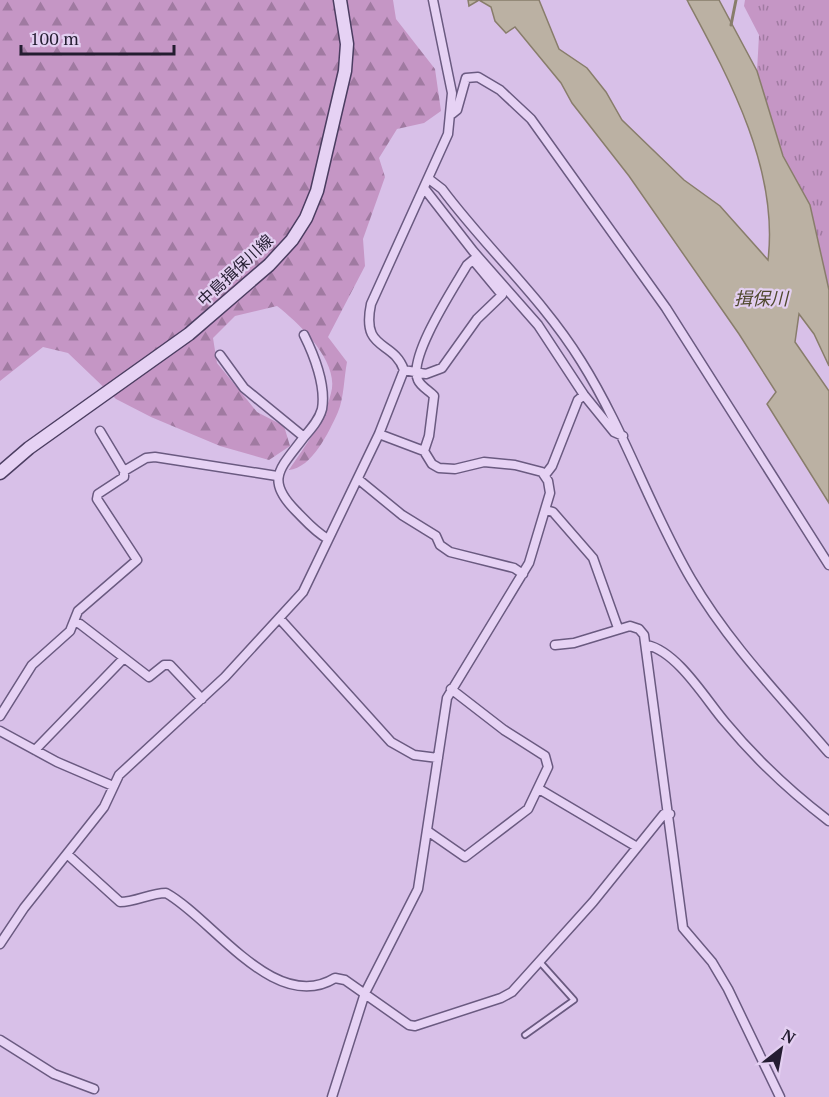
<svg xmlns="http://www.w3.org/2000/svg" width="829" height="1097" font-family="'PT Serif','Noto Sans JP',serif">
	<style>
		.grass { fill: url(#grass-tufts) }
		.forest { fill: url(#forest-firs) }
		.water { fill: #bbb1a3; stroke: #887d6b; stroke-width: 1.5 }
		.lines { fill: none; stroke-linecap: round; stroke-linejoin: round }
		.stream { stroke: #887d6b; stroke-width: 3 }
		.service-casing { stroke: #6a5a80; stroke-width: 8 }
		.minor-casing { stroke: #6a5a80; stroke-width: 11 }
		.secondary-casing { stroke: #4b3d61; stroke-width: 15 }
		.service { stroke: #e6d2f4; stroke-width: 4.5 }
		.minor { stroke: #e6d2f4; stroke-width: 8 }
		.secondary { stroke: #e6d2f4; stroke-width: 12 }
		.labels { text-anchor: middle; stroke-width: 4.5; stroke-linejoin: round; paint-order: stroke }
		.street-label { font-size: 16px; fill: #241d31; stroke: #e3cff1 }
		.water-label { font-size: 18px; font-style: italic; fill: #4f492e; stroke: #e3cff1 }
	</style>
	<defs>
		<pattern id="grass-tufts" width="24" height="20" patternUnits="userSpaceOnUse" patternTransform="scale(1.5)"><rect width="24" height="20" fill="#c596c5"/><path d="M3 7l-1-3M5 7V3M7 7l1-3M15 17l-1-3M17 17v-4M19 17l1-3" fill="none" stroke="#a07aa1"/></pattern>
		<pattern id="forest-firs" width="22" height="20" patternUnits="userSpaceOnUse" patternTransform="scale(1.5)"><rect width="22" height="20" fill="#c596c5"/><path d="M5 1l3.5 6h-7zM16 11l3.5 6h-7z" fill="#a07aa1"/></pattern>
	</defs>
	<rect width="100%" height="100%" fill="#d8c0e8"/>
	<path class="grass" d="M745,0H829V290L810,205L783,156L757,71L759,35L744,6Z"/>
	<path class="forest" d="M0,0H393L396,19L435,69L441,111L424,123L397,129L379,158L385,177L363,239L365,266L328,337L347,362C344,377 344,398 338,412C329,432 312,468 289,470C305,446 324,422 331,393C340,362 299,323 277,306L235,316L213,338L217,363L257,412L284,426L290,446L269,460L220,446L151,417L116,399L68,353L43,347L0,381Z"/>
	<path class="water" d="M468,0H539L559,49L587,68L606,92L622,120L684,180L720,206L768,260C779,169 729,78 687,0H719L757,71L783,156L810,205L829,290V366L814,334L799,314L795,342L829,391V503L767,404L776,392L739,334L629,176L572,103L561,83L515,27L506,33L495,21L491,7L479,0L469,6Z"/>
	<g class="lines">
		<path class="stream" d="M731,25L736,0"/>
		<defs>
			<path id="service" d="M525,1035L574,1000L539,961"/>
			<path id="minor" d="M452,114L457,110L466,78L478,77L500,90L531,119L666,308L829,565
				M429,179L442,189C486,248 542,298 581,361C625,431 650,509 691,579C729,644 781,697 829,753
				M424,188L473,251L538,325L584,395L614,432L623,436
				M304,335C314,355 326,386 322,409C319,420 311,429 304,437
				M220,355L244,388L304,437C281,468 264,479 296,511C306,521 315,532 328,539
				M404,370L426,374L442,368L477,319L502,295L473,260L467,265C455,286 407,358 418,380C421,387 430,391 434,396L429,436L424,451
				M100,431L124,471L146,458L155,457L277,476
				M545,475L552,466L578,400L584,395
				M358,479L402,515L436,536L440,545L450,552L514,568L523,574
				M546,510L553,512L593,558L618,628
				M280,619L391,742L414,755L438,758
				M74,622L80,624L149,677L164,665H170L202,699
				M555,645L574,643L630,626L639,629L644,635L683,928L712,962L728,989L780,1097
				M647,645C678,652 706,700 725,722C755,758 792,793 829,821
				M0,716L32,665L70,631L78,611L137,560L97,499L98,494L124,477V471
				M0,731L57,762L113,786
				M35,750L124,658
				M539,789L637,847
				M429,832L465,857L528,809L548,767L545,756L504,730L451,689
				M67,854L120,902C136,902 150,893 166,893C213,919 275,1015 335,978L345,980L409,1025L415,1026L501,998L512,992L593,902L664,814H670
				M0,944L24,908L104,807L119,775L225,677L303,592L379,434L404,370C393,339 361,352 371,304L448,134L452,93L433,0
				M0,1040L54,1074L94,1089
				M332,1097L365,993L418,889L447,698L529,563L550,493L548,481L542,472L515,465L484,462L455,469L439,468L432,464L424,451L379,434"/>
			<path id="secondary" d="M0,473L29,448L189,334L269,265L292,240L306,218L317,191L345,71L347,44L340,0"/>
		</defs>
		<use href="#service" class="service-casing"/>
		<use href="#minor" class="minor-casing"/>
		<use href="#secondary" class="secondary-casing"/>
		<use href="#service" class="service"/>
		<use href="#minor" class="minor"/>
		<use href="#secondary" class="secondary"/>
	</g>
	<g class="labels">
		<g class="street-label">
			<text transform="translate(235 270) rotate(-43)" y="6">中島揖保川線</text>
		</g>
		<g class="water-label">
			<text x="761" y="305">揖保川</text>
		</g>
	</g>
	<g transform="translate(781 1049) rotate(31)" stroke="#e3cff1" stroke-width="4.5" paint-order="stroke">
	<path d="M0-4.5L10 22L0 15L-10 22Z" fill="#241d31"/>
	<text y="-9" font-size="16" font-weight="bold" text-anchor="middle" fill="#241d31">N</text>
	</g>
	<path d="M21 45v9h153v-9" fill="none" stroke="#241d31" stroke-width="3"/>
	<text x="30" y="45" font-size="18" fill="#241d31" stroke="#e3cff1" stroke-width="4.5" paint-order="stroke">100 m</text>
</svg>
